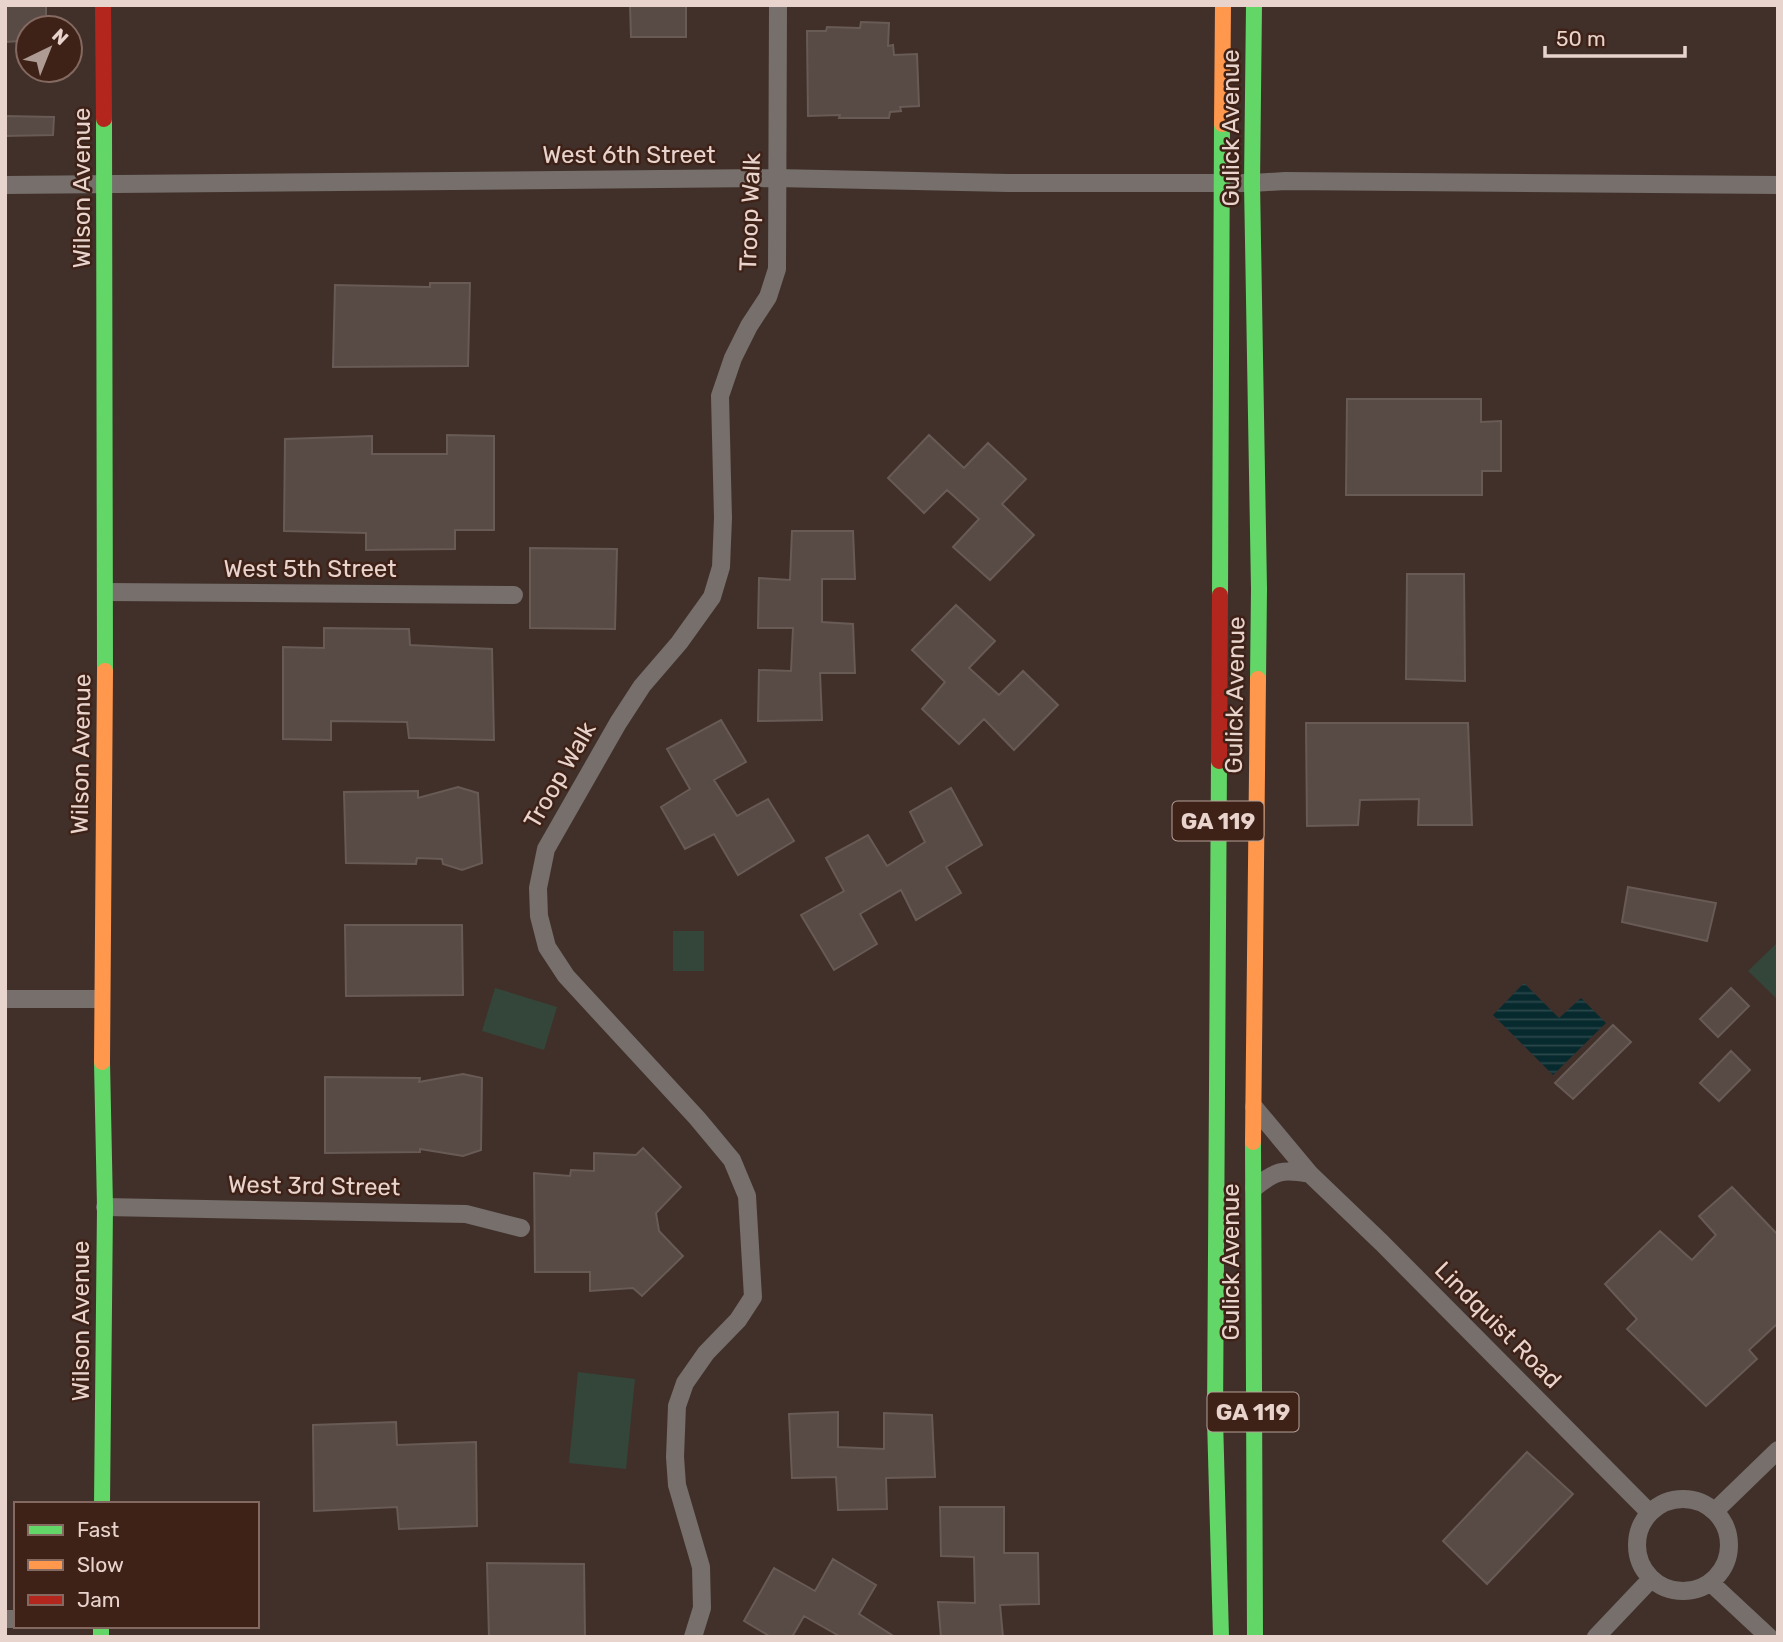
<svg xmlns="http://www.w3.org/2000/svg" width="1783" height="1642" font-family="Rubik,sans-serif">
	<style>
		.pitch { fill: #344639 }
		.water { fill: url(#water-rules) }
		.building { fill: #584a45; stroke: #685a55; stroke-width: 2 }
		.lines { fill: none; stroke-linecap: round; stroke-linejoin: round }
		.street { stroke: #766f6b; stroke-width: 18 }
		.fast { stroke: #63d668; stroke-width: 16 }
		.slow { stroke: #ff974d; stroke-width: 16 }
		.jam { stroke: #b3261e; stroke-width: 16 }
		.labels { text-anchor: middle; stroke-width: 5; stroke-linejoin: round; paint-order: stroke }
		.shield { fill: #3f2217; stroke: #b59f96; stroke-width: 2 }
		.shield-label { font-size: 23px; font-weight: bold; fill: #e8d4cd }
		.street-label { font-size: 24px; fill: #e8d4cd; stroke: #3f2217 }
	</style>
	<defs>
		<pattern id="water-rules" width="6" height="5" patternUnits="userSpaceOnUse" patternTransform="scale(1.75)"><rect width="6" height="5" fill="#072a2e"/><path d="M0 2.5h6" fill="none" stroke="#2b484b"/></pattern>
	</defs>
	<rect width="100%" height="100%" fill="#41302a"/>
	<path class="pitch" d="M673,931H704V971H673Z
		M1778,942V1000L1748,971Z
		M495,988L557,1007L544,1050L482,1031Z
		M578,1372L635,1379L626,1469L569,1463Z"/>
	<path class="water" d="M1524,983L1559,1018L1581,998L1606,1023L1553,1075L1493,1015Z"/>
	<path class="building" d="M5,5H46V28H28V38H22L21,41L5,42Z
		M630,5H686V37H631Z
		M861,22L889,23L888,46L893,45L894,55L917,54L919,106L900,107L901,111L890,112L889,118H839L840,115L808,116L807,31H826L827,27L860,28Z
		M5,116L54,117L53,135L5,136Z
		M430,283H470L468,366L333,367L335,285L430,287Z
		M1347,399H1481V422L1501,421V471H1482V495H1346Z
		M447,435L494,436V530H455V549L366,550V533L284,531L285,439L372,436V454H447Z
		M929,435L964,468L988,443L1026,479L1002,504L1034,535L990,580L953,547L979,519L947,490L924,513L888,478Z
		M792,531H853L855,579H822V622L853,624L855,673H820L822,720L758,721L759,670L791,671L793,628H758L759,578L790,580Z
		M530,548L617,549L615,629L530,628Z
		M1407,574H1464L1465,681L1406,679Z
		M956,605L995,641L969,668L999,695L1023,671L1058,705L1014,750L984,719L959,744L922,709L945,682L912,650Z
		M324,628L409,629L410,645L492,649L494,740L409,738L407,722L331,721V740L283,739V647L324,648Z
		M721,720L746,762L714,780L737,816L768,799L794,841L738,875L714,834L685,849L661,807L690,789L667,749Z
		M1306,723H1468L1472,825H1418L1419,799L1360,800L1358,825L1307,826Z
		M458,787L478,793L482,863L462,870L443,864L442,859L417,858L416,864L346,863L344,792L418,791V798Z
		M951,788L982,845L946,867L961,893L916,920L901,890L860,914L877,944L834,970L801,915L844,891L826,858L868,835L887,866L925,842L910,812Z
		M1628,887L1716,903L1707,941L1622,922Z
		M345,925H462L463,995L346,996Z
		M1731,988L1749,1006L1718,1037L1700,1019Z
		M1613,1025L1631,1042L1573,1099L1555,1083Z
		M1731,1051L1750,1070L1719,1101L1700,1083Z
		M463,1074L482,1078L481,1150L463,1156L420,1149V1152L325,1153V1077L420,1078L419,1082Z
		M643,1148L681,1187L656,1213L659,1231L683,1256L642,1296L633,1288L590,1291V1272H535L534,1173L570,1176L571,1170L594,1171V1153L636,1155Z
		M1732,1187L1778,1235V1323L1749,1350L1757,1359L1706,1406L1627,1329L1637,1319L1605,1284L1660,1231L1692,1260L1716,1235L1699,1216Z
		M838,1412V1447L884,1449V1413L932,1415L935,1477L886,1478L887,1509L838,1510L836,1477L792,1478L789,1414Z
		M396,1422L397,1445L476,1442L477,1526L399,1529L397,1507L314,1511L313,1425Z
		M1527,1452L1573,1494L1487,1584L1443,1541Z
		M940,1507H1004V1553H1038L1039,1604L1000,1605L1003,1637H941L938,1602L975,1603L974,1557L941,1556Z
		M833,1559L876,1585L859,1614L895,1637H841L804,1616L792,1637H771L744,1621L774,1568L815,1591Z
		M487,1563L584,1564L585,1637H489Z"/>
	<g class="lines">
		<path class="street" d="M5,185L776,178L1008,183H1252L1285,181L1778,185
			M106,592L514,595
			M5,999H101
			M1254,1107L1310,1174L1382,1243L1649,1512
			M1254,1188C1276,1170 1283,1169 1310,1174
			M105,1207L466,1214L521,1228
			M1637 1545a46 46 0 1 1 92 0a46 46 0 1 1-92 0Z
			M1715,1511L1778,1450
			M1711,1583L1769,1637
			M5,1619H16
			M693,1637L702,1608L701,1567L677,1485L675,1457L677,1406L685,1383L706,1353L738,1320L753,1297L747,1196L732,1160L697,1118L566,976L547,947L539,916L538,888L546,849L618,723L642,686L679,643L712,597L721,567L723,518L720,396L733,358L749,326L768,297L777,269L778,5
			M1596,1637L1651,1579"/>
		<path class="fast" d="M1254,5L1252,183L1259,589L1258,679
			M104,119L105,671
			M1220,595L1222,124
			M1219,761L1215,1419L1221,1637
			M1253,1142L1255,1637
			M102,1504L105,1207L102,1062
			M101,1626V1637"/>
		<path class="slow" d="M1222,124L1223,5
			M102,1062L105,671
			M1253,1142L1258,679"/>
		<path class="jam" d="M103,5L104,119
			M1219,761L1220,595"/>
	</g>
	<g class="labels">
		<g class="shield">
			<rect x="1172.5" y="801.5" width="91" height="39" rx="5"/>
			<rect x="1207.5" y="1392.5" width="91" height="39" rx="5"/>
		</g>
		<g class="shield-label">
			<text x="1218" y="829">GA 119</text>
			<text x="1253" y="1420">GA 119</text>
		</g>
		<g class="street-label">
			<text transform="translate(1231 128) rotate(-90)" y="8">Gulick Avenue</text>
			<text x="629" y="163">West 6th Street</text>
			<text transform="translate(82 188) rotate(-90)" y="8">Wilson Avenue</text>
			<text transform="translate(750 212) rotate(-88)" y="8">Troop Walk</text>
			<text x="310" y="577">West 5th Street</text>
			<text transform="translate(1235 695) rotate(-89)" y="8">Gulick Avenue</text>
			<text transform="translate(81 754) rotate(-89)" y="8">Wilson Avenue</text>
			<text transform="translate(560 775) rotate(-60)" y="8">Troop Walk</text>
			<text transform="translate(314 1186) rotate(1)" y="8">West 3rd Street</text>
			<text transform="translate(1231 1262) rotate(-90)" y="8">Gulick Avenue</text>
			<text transform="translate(81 1321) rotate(-90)" y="8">Wilson Avenue</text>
			<text transform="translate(1498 1325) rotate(45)" y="8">Lindquist Road</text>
		</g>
	</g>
	<rect width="1783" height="1642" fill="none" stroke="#e8d4cd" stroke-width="14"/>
	<rect x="14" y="1502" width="245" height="126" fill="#3f2217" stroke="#836960" stroke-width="2"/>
	<rect x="28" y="1525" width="35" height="10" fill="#63d668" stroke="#836960" stroke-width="2"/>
	<text x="77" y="1537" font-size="21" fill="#e8d4cd">Fast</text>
	<rect x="28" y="1560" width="35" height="10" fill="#ff974d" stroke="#836960" stroke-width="2"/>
	<text x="77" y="1572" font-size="21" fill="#e8d4cd">Slow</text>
	<rect x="28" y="1595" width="35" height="10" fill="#b3261e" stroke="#836960" stroke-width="2"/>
	<text x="77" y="1607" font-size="21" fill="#e8d4cd">Jam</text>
	<g transform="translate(49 49) rotate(43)"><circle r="33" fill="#3f2217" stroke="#836960" stroke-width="2"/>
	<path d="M0-5L12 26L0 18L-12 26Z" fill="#ae9b94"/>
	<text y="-10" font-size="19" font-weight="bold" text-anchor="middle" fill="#e8d4cd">N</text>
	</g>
	<path d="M1545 46v10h140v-10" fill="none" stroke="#e8d4cd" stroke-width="3.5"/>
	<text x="1556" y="46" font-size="21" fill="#e8d4cd" stroke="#3f2217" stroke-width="5" paint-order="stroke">50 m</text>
</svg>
